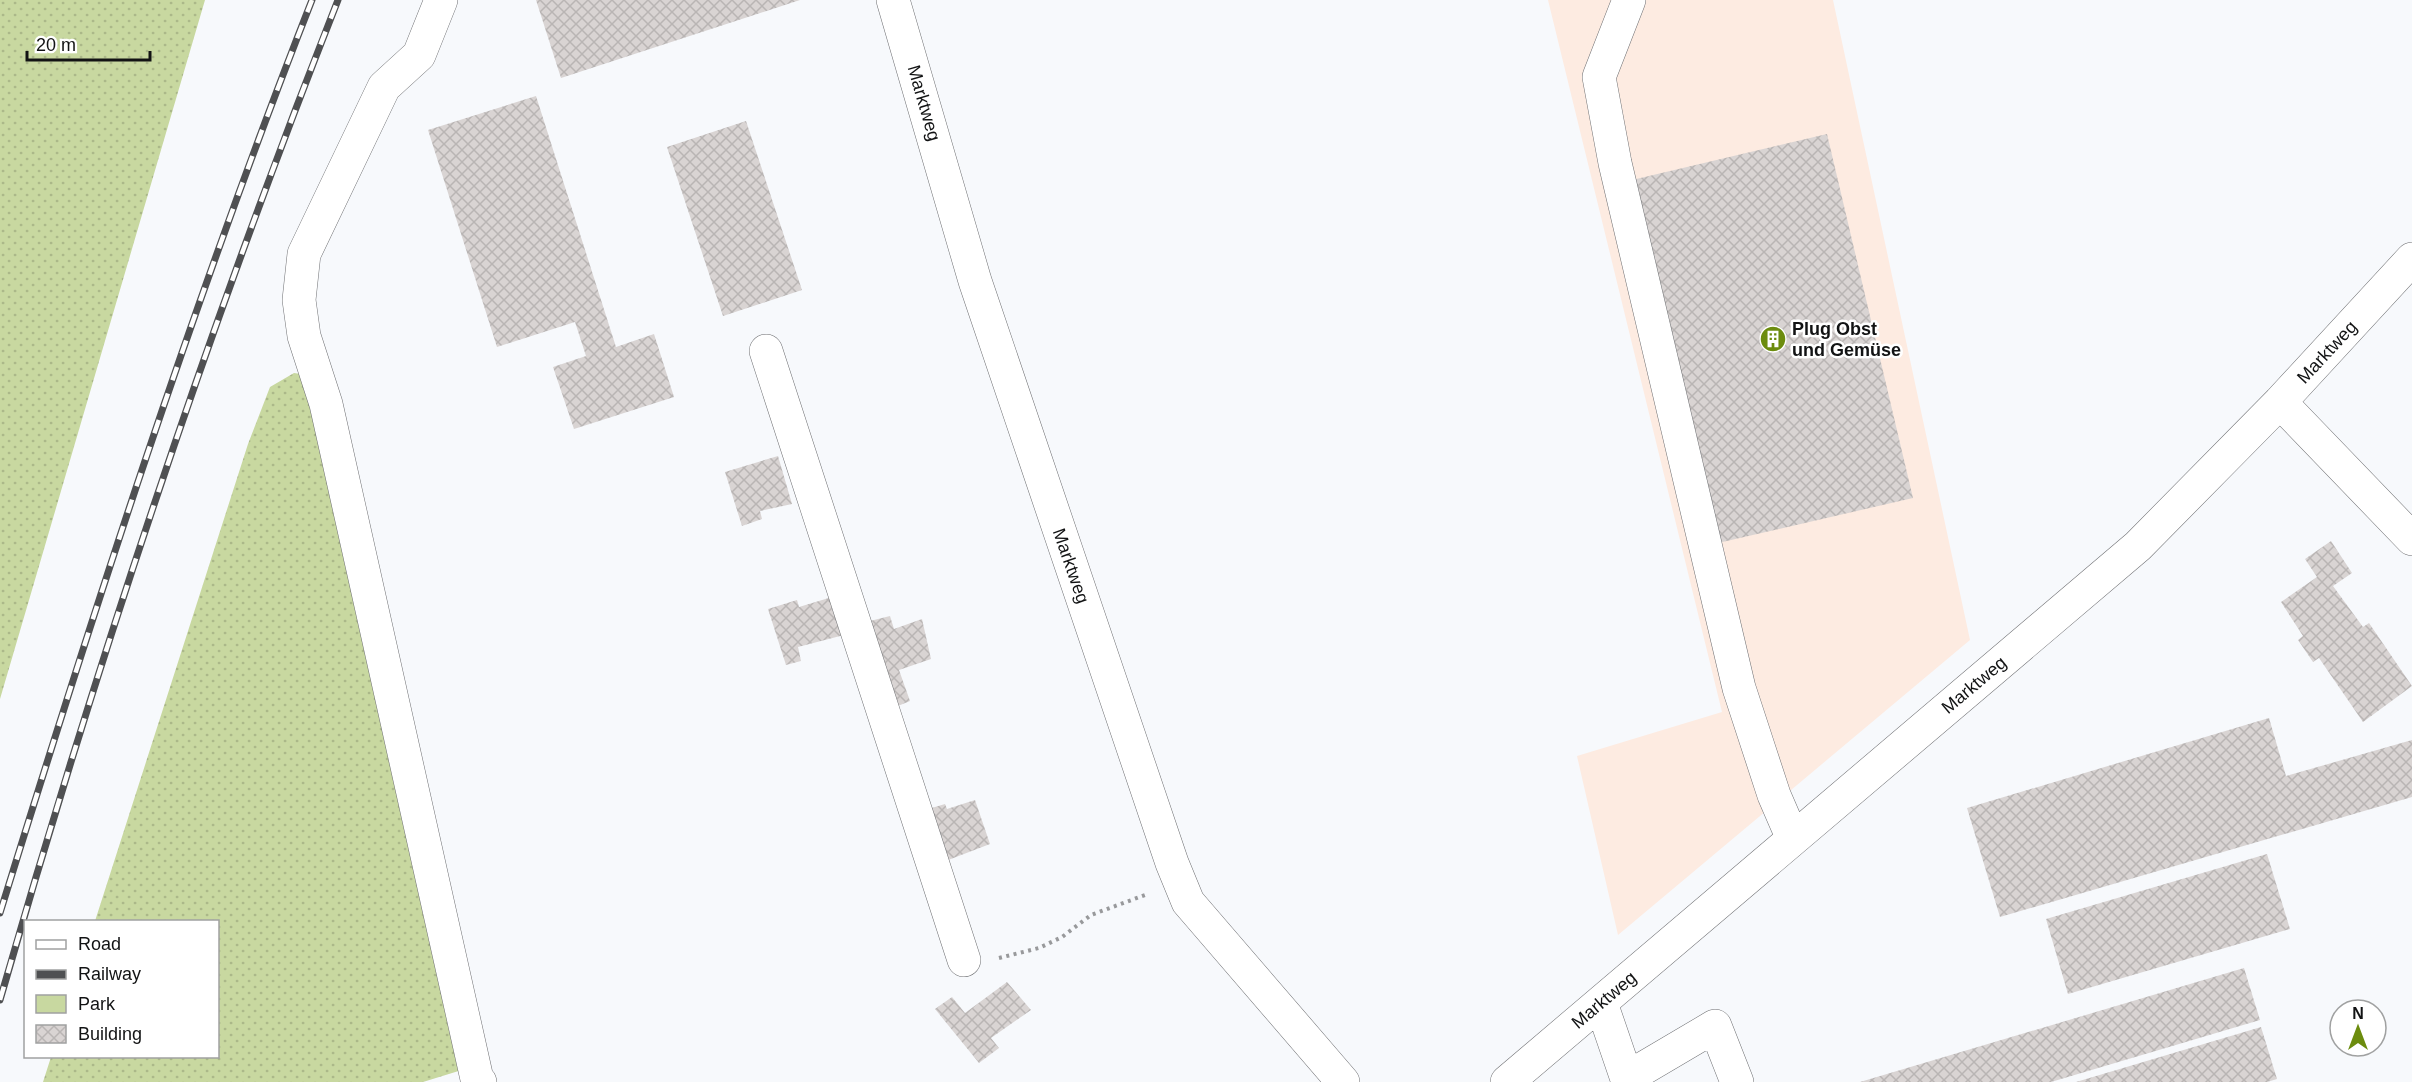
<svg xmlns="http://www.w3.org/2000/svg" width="2412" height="1082" font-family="Helvetica,sans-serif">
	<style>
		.commercial { fill: #fdebe1 }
		.green { fill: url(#green-dots) }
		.building { fill: url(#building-cross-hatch) }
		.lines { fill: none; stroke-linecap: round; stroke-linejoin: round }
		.minor-casing { stroke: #6f7073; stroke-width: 34 }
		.path { stroke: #98999b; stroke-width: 4; stroke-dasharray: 3 4.5; stroke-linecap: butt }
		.minor { stroke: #fff; stroke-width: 33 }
		.rail-casing { stroke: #4f5052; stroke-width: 7 }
		.rail { stroke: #fff; stroke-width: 4.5; stroke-dasharray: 14; stroke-linecap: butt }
		.labels { text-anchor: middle; stroke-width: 5; stroke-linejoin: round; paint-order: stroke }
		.street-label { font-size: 18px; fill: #121314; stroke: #fff }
		.poi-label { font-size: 18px; font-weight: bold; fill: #121314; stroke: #fff; text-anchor: start }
	</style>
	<defs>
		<pattern id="green-dots" width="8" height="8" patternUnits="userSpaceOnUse" patternTransform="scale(1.5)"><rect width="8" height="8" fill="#c8d8a0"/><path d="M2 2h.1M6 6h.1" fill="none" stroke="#abb889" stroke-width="1.8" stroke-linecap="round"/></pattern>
		<pattern id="building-cross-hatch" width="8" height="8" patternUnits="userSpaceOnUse" patternTransform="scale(1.5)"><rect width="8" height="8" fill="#d9d4d3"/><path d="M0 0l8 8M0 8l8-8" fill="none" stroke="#b9b5b4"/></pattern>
	</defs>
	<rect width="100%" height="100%" fill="#f7f9fc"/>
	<path class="commercial" d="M1548,0H1833L1970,640L1618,935L1577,756L1722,712Z"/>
	<path class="green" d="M0,0H205L0,699Z
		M294,373L322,377L478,1065L423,1082H43L51,1057L218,1056V922L95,921L248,444L270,387Z"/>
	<path class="building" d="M536,0H800L561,78Z
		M536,96L616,347L654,334L674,397L574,429L553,367L586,356L575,322L497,347L428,130Z
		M746,121L802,290L723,316L667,147Z
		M1827,134L1913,498L1718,543L1632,180Z
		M778,456L792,504L760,511L762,519L742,526L725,472Z
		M2331,541L2352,573L2333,586L2363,627L2369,623L2412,686L2363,722L2319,658L2313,662L2298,640L2303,636L2281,602L2317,577L2305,559Z
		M832,597L844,635L798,647L801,661L786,665L768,609L797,600L799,607Z
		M890,616L894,629L922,619L931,659L899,670L910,701L893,708L866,622Z
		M2269,718L2286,776L2412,740V797L2000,917L1967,808Z
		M975,800L990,844L943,862L925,810L945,804L947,809Z
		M2267,854L2290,929L2068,994L2046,919Z
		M2244,968L2260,1020L2051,1082H1860Z
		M1007,982L1031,1010L991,1038L999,1048L979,1063L935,1009L952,997L965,1013Z
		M2261,1027L2277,1079L2267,1082H2076Z"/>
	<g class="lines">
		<defs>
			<path id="minor" d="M441,0L419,55L384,87L304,254L299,300L304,336L326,404L477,1079L480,1082
				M893,0L975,281L1172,863L1188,902L1343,1082
				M1629,0L1599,77L1615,163L1739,688L1774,795L1793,839
				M766,351L964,960
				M2280,402L2412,539
				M1601,1003L1628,1082
				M1627,1078L1715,1026L1737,1082
				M1507,1082L2138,546L2280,402L2412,259"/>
		</defs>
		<use href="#minor" class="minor-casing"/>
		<path class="path" d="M999,958L1039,948L1062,937L1091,915L1145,895"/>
		<use href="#minor" class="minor"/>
		<defs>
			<path id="rail" d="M0,913C95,606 194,300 312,0
				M0,1000C97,662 209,327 338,0"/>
		</defs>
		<use href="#rail" class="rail-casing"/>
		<use href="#rail" class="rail"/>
	</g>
	<defs>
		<symbol id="building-disc" viewBox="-11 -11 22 22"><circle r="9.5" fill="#6c8c0e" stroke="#fff"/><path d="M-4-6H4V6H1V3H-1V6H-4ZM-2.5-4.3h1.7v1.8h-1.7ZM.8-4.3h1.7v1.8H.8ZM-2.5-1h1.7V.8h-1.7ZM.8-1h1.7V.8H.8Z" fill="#fff"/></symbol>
	</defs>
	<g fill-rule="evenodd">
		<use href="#building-disc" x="1758" y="324" width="30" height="30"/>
	</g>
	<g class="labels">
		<g class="street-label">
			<text transform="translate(924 103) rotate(74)" y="6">Marktweg</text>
			<text transform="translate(2327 352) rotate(-47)" y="6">Marktweg</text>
			<text transform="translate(1071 566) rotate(71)" y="6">Marktweg</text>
			<text transform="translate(1974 685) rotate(-40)" y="6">Marktweg</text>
			<text transform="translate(1604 1000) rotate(-40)" y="6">Marktweg</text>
		</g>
		<g class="poi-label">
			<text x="1792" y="335">Plug Obst<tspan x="1792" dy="21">und Gemüse</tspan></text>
		</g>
	</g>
	<rect x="24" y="920" width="195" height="138" fill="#ffffff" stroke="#a0a1a1" stroke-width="1.5"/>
	<rect x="36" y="940" width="30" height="9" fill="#ffffff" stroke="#a0a1a1" stroke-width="1.5"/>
	<text x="78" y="950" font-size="18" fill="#121314">Road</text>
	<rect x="36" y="970" width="30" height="9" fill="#4f5052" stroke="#a0a1a1" stroke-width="1.5"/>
	<text x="78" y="980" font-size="18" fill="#121314">Railway</text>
	<rect x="36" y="995" width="30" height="18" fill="#c8d8a0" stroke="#a0a1a1" stroke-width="1.5"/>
	<text x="78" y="1010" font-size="18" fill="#121314">Park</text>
	<rect x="36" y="1025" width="30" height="18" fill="url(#building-cross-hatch)" stroke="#a0a1a1" stroke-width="1.5"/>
	<text x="78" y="1040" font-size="18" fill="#121314">Building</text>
	<g transform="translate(2358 1028)"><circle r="28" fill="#ffffff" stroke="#a0a1a1" stroke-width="1.5"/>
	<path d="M0-4.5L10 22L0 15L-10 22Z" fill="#6c8c0e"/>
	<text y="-9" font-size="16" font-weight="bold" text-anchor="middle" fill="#121314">N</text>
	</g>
	<path d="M27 51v9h123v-9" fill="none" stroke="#121314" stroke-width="3"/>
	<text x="36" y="51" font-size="18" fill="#121314" stroke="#ffffff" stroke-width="4.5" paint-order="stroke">20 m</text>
</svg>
